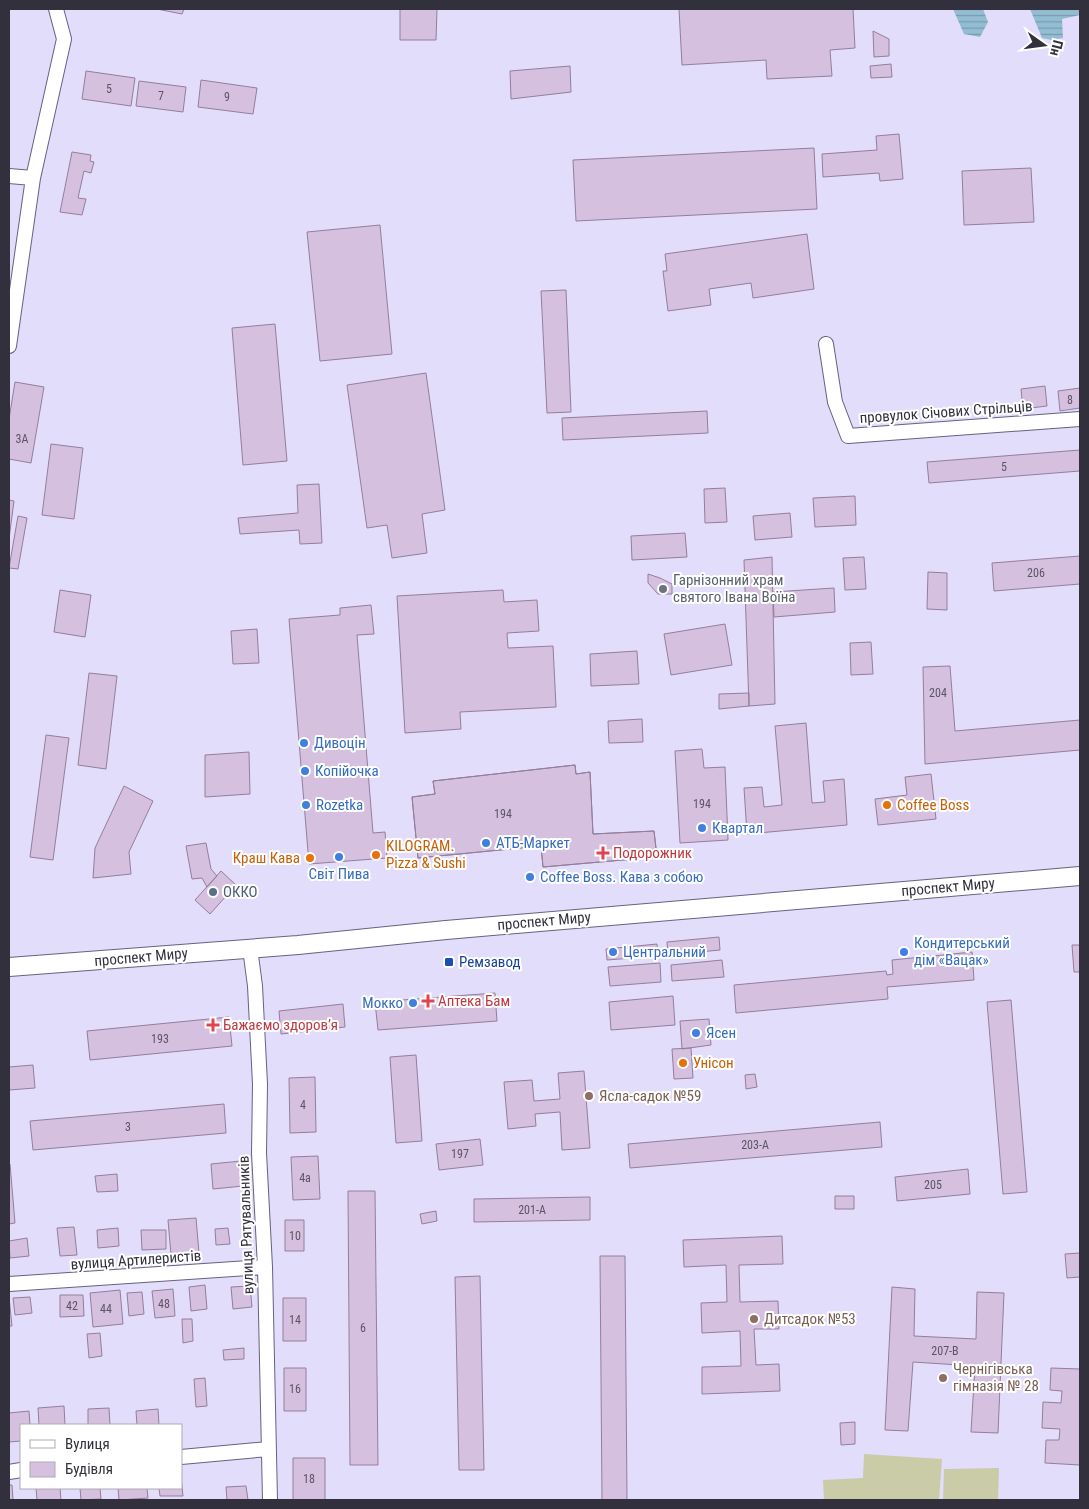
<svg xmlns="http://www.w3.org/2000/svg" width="1089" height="1509" font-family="'Roboto Condensed',sans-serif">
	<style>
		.pitch { fill: #cacca7 }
		.water { fill: url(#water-rules) }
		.building { fill: #d6c0df; stroke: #937e9c }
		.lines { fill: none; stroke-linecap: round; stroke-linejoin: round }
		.minor-casing { stroke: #676180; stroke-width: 16 }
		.major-casing { stroke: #676180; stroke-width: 20 }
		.minor { stroke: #fff; stroke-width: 14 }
		.major { stroke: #fff; stroke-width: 18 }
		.worship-dot { fill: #6b7280; stroke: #fff; stroke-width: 2 }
		.shop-dot { fill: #3f7fe0; stroke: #fff; stroke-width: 2 }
		.food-dot { fill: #e8710a; stroke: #fff; stroke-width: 2 }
		.health-dot { fill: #e0444e; stroke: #fff; stroke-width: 2 }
		.service-dot { fill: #5c6f8a; stroke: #fff; stroke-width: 2 }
		.transit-dot { fill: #1a4fb4; stroke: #fff; stroke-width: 2 }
		.education-dot { fill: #8d6e63; stroke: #fff; stroke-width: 2 }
		.labels { text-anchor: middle; stroke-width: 4; stroke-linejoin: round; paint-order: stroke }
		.number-label { font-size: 12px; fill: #5c5466 }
		.street-label { font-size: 15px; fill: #33303e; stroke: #fff }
		.worship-label { font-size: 15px; fill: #5b616d; stroke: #fff; text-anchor: start }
		.shop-label { font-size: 15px; fill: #366cbe; stroke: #fff; text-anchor: start }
		.food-label { font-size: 15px; fill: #c56008; stroke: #fff; text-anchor: start }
		.health-label { font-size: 15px; fill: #be3a42; stroke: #fff; text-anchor: start }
		.service-label { font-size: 15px; fill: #4e5e75; stroke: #fff; text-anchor: start }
		.transit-label { font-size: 15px; fill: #164399; stroke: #fff; text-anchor: start }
		.education-label { font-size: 15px; fill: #785e54; stroke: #fff; text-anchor: start }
	</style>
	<defs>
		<pattern id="water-rules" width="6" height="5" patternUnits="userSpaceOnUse" patternTransform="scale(1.25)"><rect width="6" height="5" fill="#94bdd3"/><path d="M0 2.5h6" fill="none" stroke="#799aad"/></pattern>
	</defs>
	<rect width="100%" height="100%" fill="#e2ddfa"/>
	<path class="pitch" d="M864,1454L942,1459L939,1500H824L823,1480L863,1478Z
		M999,1468L998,1500H943L944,1469Z"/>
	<path class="water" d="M953,9H983L988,22L980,37L964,34Z
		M1030,9H1080V15L1062,19L1063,38L1052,40L1042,38Z"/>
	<path class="building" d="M157,9H184L182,14Z
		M400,9H437L436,40H400Z
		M679,9H853L855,48L830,50L832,76L767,79L766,60L682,65Z
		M873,31L889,39V56L874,57Z
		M891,64L892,77L871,78L870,66Z
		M570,66L571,92L511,99L510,71Z
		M86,71L135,78L131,106L82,99Z
		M201,80L257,88L253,114L198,107Z
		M139,81L186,87L183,112L136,106Z
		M899,134L903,179L880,181L879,173L823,177L822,154L877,150L876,136Z
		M814,148L817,209L576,221L573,160Z
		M72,152L91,155L90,161L94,162L91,173L84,171L78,198L86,199L82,215L60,212Z
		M1031,168L1034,222L964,225L962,171Z
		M380,225L392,354L320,361L307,232Z
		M807,234L814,289L753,298L751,283L709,289L711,305L668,311L663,271H667L665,254Z
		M566,290L571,412L547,413L541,291Z
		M275,324L287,461L243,465L232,328Z
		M426,373L445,510L422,514L427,553L392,558L387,525L367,528L347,385Z
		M15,382L44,387L31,463L9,459V419Z
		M1045,386L1047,406L1023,409L1021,389Z
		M1080,388V408L1060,411L1058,391Z
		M707,411L708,433L563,440L562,418Z
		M51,444L83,448L74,519L42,515Z
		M1080,450V471L929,483L927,462Z
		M319,484L322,543L300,544L299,530L240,534L238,518L298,513L297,485Z
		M725,488L727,522L705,523L704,489Z
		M855,496L856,525L815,527L813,498Z
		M9,500L14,501L9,539Z
		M790,513L792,537L755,540L753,516Z
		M18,516L27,518L18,569L9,568Z
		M685,533L687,557L632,560L631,536Z
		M1080,556V584L994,591L992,563Z
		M772,557L775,704L749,706L744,560Z
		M864,557L866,589L845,590L843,558Z
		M928,572L947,573V610L927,609Z
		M648,574L660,578L672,584V594H658L648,583Z
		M834,588L835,612L774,617L773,592Z
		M60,590L91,595L85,637L54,632Z
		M503,590L504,602L537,600L539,631L507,633L508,648L553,646L556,707L460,712L461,729L405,733L397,596Z
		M371,605L374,634L357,635L373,833L385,832L387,858L309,864L289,619L340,615V608Z
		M725,624L732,665L671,675L664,634Z
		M257,629L259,663L233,664L231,631Z
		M871,642L873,674L851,675L850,643Z
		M637,651L639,684L591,686L590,654Z
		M950,666L955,731L1080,720V750L925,764L923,667Z
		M89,673L117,676L106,769L78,765Z
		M749,693V706L719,709V694Z
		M642,719L643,742L609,743L608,721Z
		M806,723L812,803L825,802L823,781L844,779L847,825L747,834L744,788L762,787L764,807L782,805L775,726Z
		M46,735L69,738L53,860L30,857Z
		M702,749L704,768L725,767L728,840L680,843L675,751Z
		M249,752L250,794L205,797V755Z
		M575,765L576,774L590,772L593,834L654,831L657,857L543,867L541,846L418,858L412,797L435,794L433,781Z
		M575,765L576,774L590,772L593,834L654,831L657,857L543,867L541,846L418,858L412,797L435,794L433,781Z
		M931,774L936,819L878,825L875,799L907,795L905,777Z
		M124,786L153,801L129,852L131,874L93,878L95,848Z
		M206,843L211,869L217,876L207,887L202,878L192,879L186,846Z
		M221,871L236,885L210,914L195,900Z
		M719,937L720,950L668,955L667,942Z
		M657,944L658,956L607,960L606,949Z
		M1072,945H1080V972H1074Z
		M972,952L974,980L887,987L888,999L736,1013L734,985L886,971L887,975L893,974L892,960Z
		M722,960L724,977L672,981L671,965Z
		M660,963L661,982L610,986L608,967Z
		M495,993L497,1021L378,1030L375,1002Z
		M673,996L675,1025L611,1030L609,1002Z
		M1011,1000L1027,1192L1003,1194L987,1002Z
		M343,1004L345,1027L281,1034L279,1011Z
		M229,1017L232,1046L90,1060L87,1031Z
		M709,1019L711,1045L682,1049L680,1021Z
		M691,1048L693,1078L674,1079L672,1049Z
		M416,1055L422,1141L396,1143L390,1057Z
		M33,1065L35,1088L9,1090V1067Z
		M584,1071L590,1148L562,1150L560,1112L535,1114L536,1126L508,1129L504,1082L532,1080L534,1101L560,1099L558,1073Z
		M755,1074L757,1087L746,1089L745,1075Z
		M315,1077L316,1132L290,1133L289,1078Z
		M224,1104L226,1133L33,1150L30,1121Z
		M880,1122L882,1147L630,1168L628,1144Z
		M480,1139L483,1165L439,1170L436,1144Z
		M318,1156L320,1199L293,1200L291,1157Z
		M241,1161L243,1186L213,1189L211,1164Z
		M9,1164H10L15,1223L9,1224Z
		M968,1169L970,1194L897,1201L895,1177Z
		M117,1174L118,1191L97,1192L95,1176Z
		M348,1191H375L378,1465H350Z
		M835,1196H854V1209H835Z
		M590,1197V1220L474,1222V1199Z
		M436,1211L437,1221L422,1224L420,1214Z
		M196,1218L199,1253L171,1255L168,1220Z
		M285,1220H304V1251H285Z
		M74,1227L77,1255L60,1256L57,1228Z
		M118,1228L119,1246L98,1248L97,1230Z
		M228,1228L230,1244L216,1245L215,1229Z
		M141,1230H166V1249L142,1250Z
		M782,1236L783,1264L739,1265L740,1302L778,1301L779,1329H754L756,1365L779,1364L780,1391L702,1394V1367L741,1366L740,1331L702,1333L701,1303L727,1302L726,1265L684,1267L683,1240Z
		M27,1238L29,1256L10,1258L9,1241Z
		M1080,1253V1277L1067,1278L1065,1254Z
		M600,1256H625L627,1500H602Z
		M480,1276L484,1470H459L455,1277Z
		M205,1285L207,1309L191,1311L189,1287Z
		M250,1286L252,1307L233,1309L231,1287Z
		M892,1287L915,1289L914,1336L976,1339L977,1292L1004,1293L998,1433L971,1432L975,1366L913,1362L908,1431L885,1430Z
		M173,1289L175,1316L155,1318L152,1291Z
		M120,1290L123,1324L93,1327L90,1293Z
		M142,1292L144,1314L129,1316L127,1293Z
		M60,1295H83L84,1316L60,1317Z
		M9,1297L12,1326H9Z
		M30,1297L32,1313L15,1315L13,1298Z
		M283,1298H306V1341H283Z
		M182,1319H192L193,1341L183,1343Z
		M100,1333L102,1356L89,1358L87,1334Z
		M244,1348V1359L224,1360L223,1350Z
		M284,1368H306V1411H284Z
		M1051,1368L1080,1369V1465L1045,1463L1046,1440H1059L1060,1429L1042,1428L1043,1402L1061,1403L1062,1391L1050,1390Z
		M205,1378L207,1406L196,1407L194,1379Z
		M64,1406L65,1425H39L38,1408Z
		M109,1408L110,1425H88V1409Z
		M158,1409L159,1425H137L136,1411Z
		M29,1411L30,1425H21V1441L9,1442V1413Z
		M855,1422V1444L841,1445L840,1423Z
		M293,1458H325V1500H293Z
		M181,1477L183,1496H160L159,1488H181Z
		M9,1485H12L13,1500H9Z
		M246,1486L248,1500H227L226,1487Z
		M36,1488H60L61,1500H37Z
		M80,1488H100L101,1499L81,1500Z
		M118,1488H147L148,1498L119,1500Z"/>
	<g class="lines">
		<defs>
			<path id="minor" d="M9,176L33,178
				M826,344L835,402L848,436L1080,419
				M9,346L33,178L64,39L56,9
				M250,948L255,986L260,1084L259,1153L265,1267L270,1500
				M9,1284L265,1267
				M181,1457L268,1449
				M9,1472L21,1470"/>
			<path id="major" d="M9,967L298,945L446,930L1080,876"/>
		</defs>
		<use href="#minor" class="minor-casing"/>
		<use href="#major" class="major-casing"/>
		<use href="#minor" class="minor"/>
		<use href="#major" class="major"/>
	</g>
	<circle class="worship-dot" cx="663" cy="589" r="5"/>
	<g class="shop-dot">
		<circle cx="304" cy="743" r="5"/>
		<circle cx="305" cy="771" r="5"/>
		<circle cx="306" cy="805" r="5"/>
		<circle cx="702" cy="828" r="5"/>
		<circle cx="486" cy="843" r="5"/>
		<circle cx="339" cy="857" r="5"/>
		<circle cx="530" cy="877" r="5"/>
		<circle cx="613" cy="952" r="5"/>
		<circle cx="904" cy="952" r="5"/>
		<circle cx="413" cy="1003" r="5"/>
		<circle cx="696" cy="1033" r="5"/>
	</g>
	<g class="food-dot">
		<circle cx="887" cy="805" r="5"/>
		<circle cx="376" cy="855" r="5"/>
		<circle cx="310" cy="858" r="5"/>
		<circle cx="683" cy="1063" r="5"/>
	</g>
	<g class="health-dot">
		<path d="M600.5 845.5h5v5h5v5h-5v5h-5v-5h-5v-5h5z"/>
		<path d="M425.5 993.5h5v5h5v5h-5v5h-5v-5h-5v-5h5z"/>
		<path d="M210.5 1017.5h5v5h5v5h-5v5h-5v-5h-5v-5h5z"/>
	</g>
	<circle class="service-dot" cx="213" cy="892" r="5"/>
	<rect class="transit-dot" x="444" y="957" width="10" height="10" rx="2.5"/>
	<g class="education-dot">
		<circle cx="589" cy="1096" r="5"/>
		<circle cx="754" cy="1319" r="5"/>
		<circle cx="943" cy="1378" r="5"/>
	</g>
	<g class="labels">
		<g class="number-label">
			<text x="109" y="93">5</text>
			<text x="161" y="100">7</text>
			<text x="227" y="101">9</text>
			<text x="1070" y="404">8</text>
			<text x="22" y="443">3А</text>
			<text x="1004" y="471">5</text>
			<text x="1036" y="577">206</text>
			<text x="938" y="697">204</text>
			<text x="702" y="808">194</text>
			<text x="503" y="818">194</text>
			<text x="160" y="1043">193</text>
			<text x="303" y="1109">4</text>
			<text x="128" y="1131">3</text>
			<text x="755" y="1149">203-А</text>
			<text x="460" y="1158">197</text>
			<text x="305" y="1182">4а</text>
			<text x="933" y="1189">205</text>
			<text x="532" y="1214">201-А</text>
			<text x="295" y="1240">10</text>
			<text x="164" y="1308">48</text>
			<text x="72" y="1310">42</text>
			<text x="106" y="1313">44</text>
			<text x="295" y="1324">14</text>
			<text x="363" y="1332">6</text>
			<text x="945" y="1355">207-В</text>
			<text x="295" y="1393">16</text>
			<text x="309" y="1483">18</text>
		</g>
		<g class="street-label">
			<text transform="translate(946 412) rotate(-4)" y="5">провулок Січових Стрільців</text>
			<text transform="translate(948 887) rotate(-5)" y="5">проспект Миру</text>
			<text transform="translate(544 921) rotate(-5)" y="5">проспект Миру</text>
			<text transform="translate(141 957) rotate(-5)" y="5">проспект Миру</text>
			<text transform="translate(246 1225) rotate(-92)" y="5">вулиця Рятувальників</text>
			<text transform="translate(136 1260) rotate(-4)" y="5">вулиця Артилеристів</text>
		</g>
		<g class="worship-label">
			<text x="673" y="585">Гарнізонний храм<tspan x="673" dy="17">святого Івана Воїна</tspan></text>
		</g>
		<g class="shop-label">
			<text x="314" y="748">Дивоцін</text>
			<text x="315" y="776">Копійочка</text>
			<text x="316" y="810">Rozetka</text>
			<text x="712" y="833">Квартал</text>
			<text x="496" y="848">АТБ-Маркет</text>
			<text x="339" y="879" text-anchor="middle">Світ Пива</text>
			<text x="540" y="882">Coffee Boss. Кава з собою</text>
			<text x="914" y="948">Кондитерський<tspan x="914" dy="17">дім «Вацак»</tspan></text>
			<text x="623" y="957">Центральний</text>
			<text x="403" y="1008" text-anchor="end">Мокко</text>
			<text x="706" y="1038">Ясен</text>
		</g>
		<g class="food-label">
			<text x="897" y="810">Coffee Boss</text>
			<text x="386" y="851">KILOGRAM.<tspan x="386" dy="17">Pizza &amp; Sushi</tspan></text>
			<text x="300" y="863" text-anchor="end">Краш Кава</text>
			<text x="693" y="1068">Унісон</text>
		</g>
		<g class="health-label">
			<text x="613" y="858">Подорожник</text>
			<text x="438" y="1006">Аптека Бам</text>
			<text x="223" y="1030">Бажаємо здоров’я</text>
		</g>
		<g class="service-label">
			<text x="223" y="897">ОККО</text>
		</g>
		<g class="transit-label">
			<text x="459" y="967">Ремзавод</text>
		</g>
		<g class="education-label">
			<text x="599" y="1101">Ясла-садок №59</text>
			<text x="764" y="1324">Дитсадок №53</text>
			<text x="953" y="1374">Чернігівська<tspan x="953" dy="17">гімназія № 28</tspan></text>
		</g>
	</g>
	<rect width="1089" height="1509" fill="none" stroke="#33303e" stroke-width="20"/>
	<rect x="20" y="1424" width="162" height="65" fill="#ffffff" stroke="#adacb2"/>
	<rect x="30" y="1440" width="25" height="8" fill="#ffffff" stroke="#adacb2"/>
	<text x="65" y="1449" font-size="15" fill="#33303e">Вулиця</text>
	<rect x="30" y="1462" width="25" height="15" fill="#d6c0df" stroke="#adacb2"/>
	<text x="65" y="1474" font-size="15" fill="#33303e">Будівля</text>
	<g transform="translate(1044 45) rotate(104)" stroke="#ffffff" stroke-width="4" paint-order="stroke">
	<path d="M0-4L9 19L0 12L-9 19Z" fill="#33303e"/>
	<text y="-8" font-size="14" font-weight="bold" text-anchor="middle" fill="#33303e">Пн</text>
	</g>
</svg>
